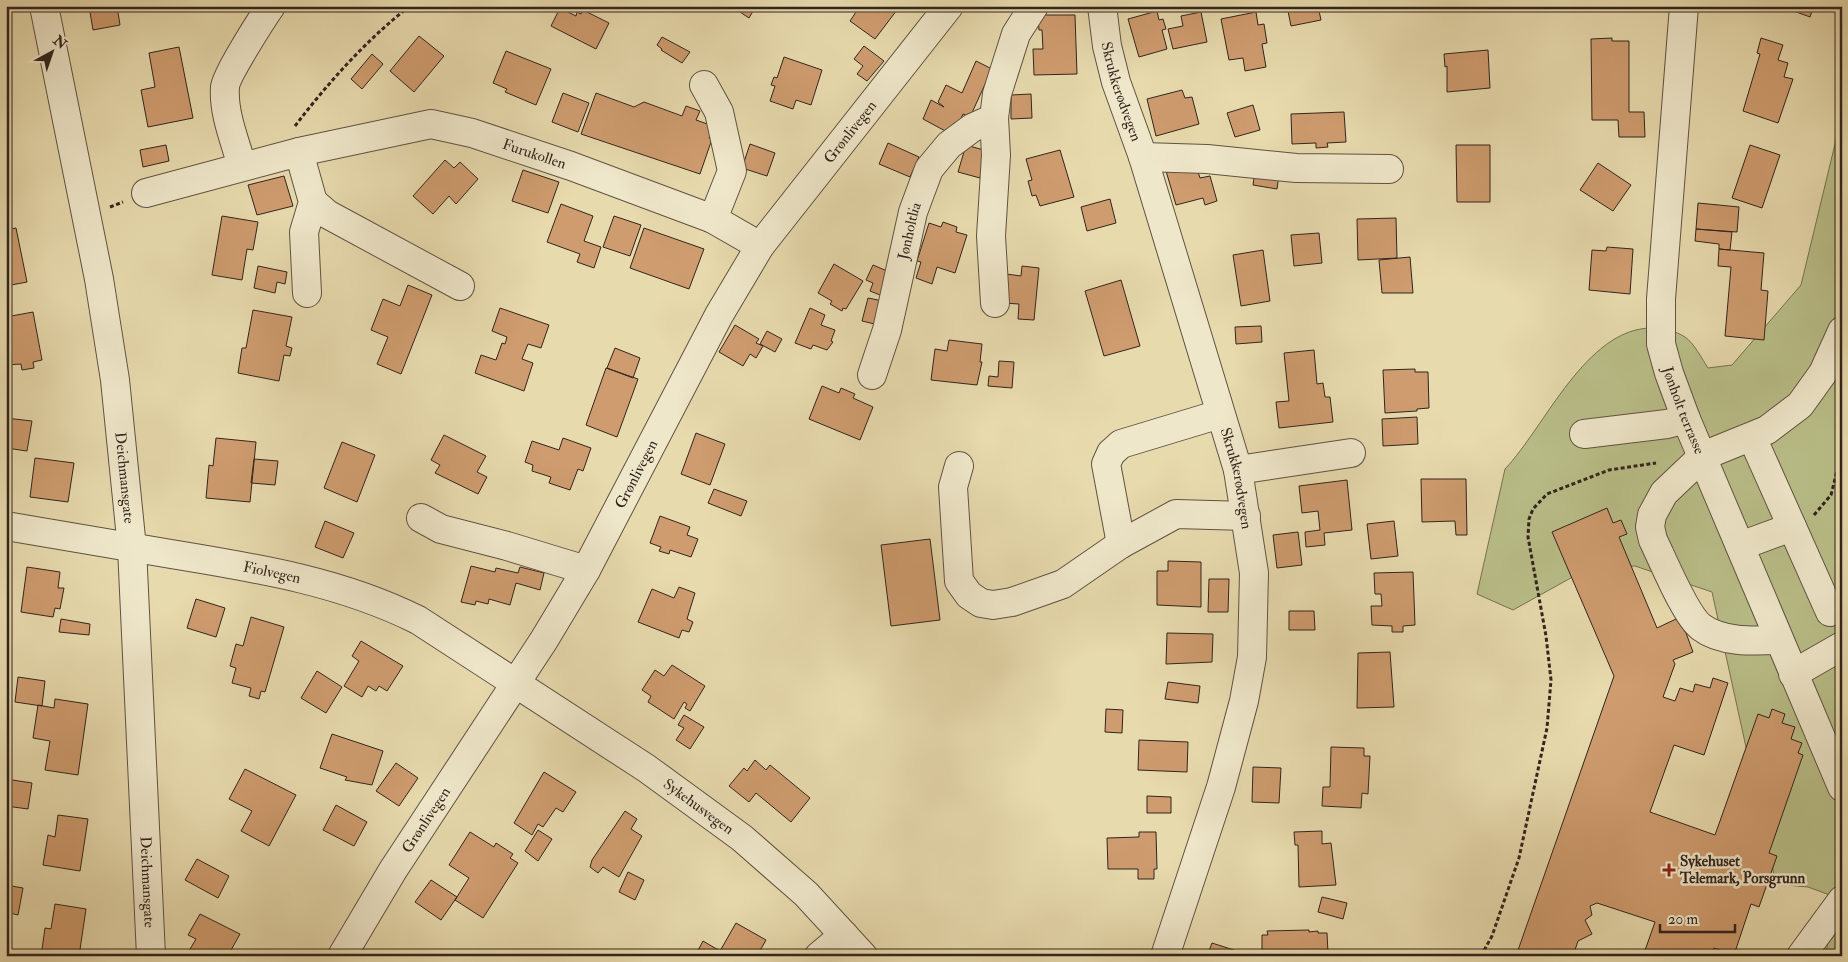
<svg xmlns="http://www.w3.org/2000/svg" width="1848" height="962" font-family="'IM FELL Double Pica',serif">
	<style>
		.green { fill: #b9be88; stroke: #767153 }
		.building { fill: #ce9c6e; stroke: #33241e }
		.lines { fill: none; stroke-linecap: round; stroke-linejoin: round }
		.minor-casing { stroke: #605242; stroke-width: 30 }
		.path { stroke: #33241e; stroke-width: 3; stroke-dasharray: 4 2.5; stroke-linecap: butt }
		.minor { stroke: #efe7ca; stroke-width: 28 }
		.poi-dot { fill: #8f2418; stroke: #efe7ca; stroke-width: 2 }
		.labels { text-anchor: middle; stroke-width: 5; stroke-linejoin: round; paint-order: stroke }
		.street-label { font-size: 15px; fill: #33241e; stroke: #efe7ca }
		.poi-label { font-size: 15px; font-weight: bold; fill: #33241e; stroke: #efe7ca; text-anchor: start }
	</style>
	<rect width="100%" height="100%" fill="#e7daad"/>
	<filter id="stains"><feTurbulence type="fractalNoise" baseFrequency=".004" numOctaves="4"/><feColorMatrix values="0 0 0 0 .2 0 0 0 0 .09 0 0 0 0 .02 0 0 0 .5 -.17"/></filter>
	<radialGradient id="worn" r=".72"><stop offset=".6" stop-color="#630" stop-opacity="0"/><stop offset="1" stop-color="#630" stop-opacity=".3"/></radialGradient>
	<path class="green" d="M1842,115V956H1825L1838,898L1808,887L1776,884L1712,592L1635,566L1587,569L1513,610L1477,594L1505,469C1545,427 1586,328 1652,328C1663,328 1676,331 1685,337C1694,343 1702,359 1708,368L1732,365L1801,285Z"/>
	<path class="building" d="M89,6H117L120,25L93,30Z
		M731,6H756L749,18Z
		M860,6H900L875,39L850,21Z
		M1287,6H1318L1321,20L1291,26Z
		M1780,6H1814L1810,17Z
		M560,8L576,16L577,12L581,14L583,10L609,23L596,49L551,26Z
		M1157,11L1159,20L1163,19L1166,29L1162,30L1167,49L1139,57L1128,19Z
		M1201,12L1207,42L1173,49L1168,29L1183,26L1181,16Z
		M1256,12L1258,25L1264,24L1267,43L1262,44L1266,67L1245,71L1243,58L1229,60L1221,19Z
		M1042,15H1075L1077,74L1034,75L1033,49H1043L1042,30H1039L1038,20Z
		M419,36L444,56L414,92L390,71Z
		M662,37L690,52L682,63L661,50L662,49L657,45Z
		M1612,38V41H1629V112H1644L1645,137H1619L1618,120H1592L1591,39Z
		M1761,38L1783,45L1778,60L1788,63L1784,77L1793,79L1778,123L1743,111L1760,54L1757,53Z
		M864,46L884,61L867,81L857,74L863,66L854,59Z
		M179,47L193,118L148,127L141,90L155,87L149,53Z
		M1488,50L1490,88L1447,92V66L1445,67L1444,54Z
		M506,51L551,69L536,105L505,92L507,89L493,83Z
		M372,54L383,64L362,89L351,79Z
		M784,57L822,70L811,105L796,100L793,109L770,101L775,86L771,85L774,77L777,78Z
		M976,61L992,69L970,117L963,114L958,125L954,123L949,133L923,119L931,100L944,107L938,102L946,85L962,93Z
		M1182,90L1185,98L1192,97L1199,124L1156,136L1147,99Z
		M563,93L589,103L578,132L552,122Z
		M596,93L634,107L644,102L682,116L686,106L700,111L696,120L713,126L709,138L712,139L700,174L581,134Z
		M1031,94L1032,118L1011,119V95Z
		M1253,105L1260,130L1235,137L1227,113Z
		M1344,112L1346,142L1327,143L1328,147L1316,148V143L1292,144L1291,114Z
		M888,143L919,157L910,177L879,164Z
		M750,144L775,153L767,176L742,168Z
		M166,145L169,161L143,167L140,150Z
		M966,145L987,151L980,178L958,172Z
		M1456,145H1490V202H1457Z
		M1750,145L1780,155L1762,208L1732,198Z
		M1060,150L1074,197L1040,206L1036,195L1032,196L1028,181L1032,180L1026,159Z
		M445,160L454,168L460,162L478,179L456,204L449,196L433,214L413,196Z
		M1195,162L1200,178L1210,176L1217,201L1205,205L1203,198L1176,205L1166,171Z
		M1598,163L1631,185L1613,211L1580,190Z
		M523,170L559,182L548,213L512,201Z
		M1255,171L1279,175L1277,189L1253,185Z
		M284,176L293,206L257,215L248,185Z
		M1110,199L1116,223L1087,231L1081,207Z
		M1698,203L1739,207L1737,232L1696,229Z
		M561,204L593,216L584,241L601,247L594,268L577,262L580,254L547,242Z
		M222,216L258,222L253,250L247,249L242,280L212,275Z
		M614,216L641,225L630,256L603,247Z
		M1396,218L1397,258L1358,260L1357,219Z
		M943,222L957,227L956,232L967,235L955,273L937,267L932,284L916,278L921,262L917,261L929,223L941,227Z
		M16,228L27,282L6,286V230Z
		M644,228L704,249L689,289L630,268Z
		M1696,229L1732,232L1730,250L1719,249V244L1695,241Z
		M1319,233L1322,263L1294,266L1291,235Z
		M1607,247L1633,249L1630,294L1589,290L1592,250L1606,251Z
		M1719,249L1764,253L1761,290L1768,291L1764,340L1725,336L1731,267L1718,266Z
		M1263,250L1270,301L1241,306L1233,255Z
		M1410,257L1413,293H1382L1379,260Z
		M834,264L863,281L846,309L843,308L842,311L830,304L832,301L818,293Z
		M873,265L894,274L885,297L870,291L873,283L866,280Z
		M258,266L287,272L285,284L277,282L275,293L254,288Z
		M1022,266L1039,268L1034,320L1018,319L1019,304L1003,303L1006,274L1021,276Z
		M1121,280L1140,346L1104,356L1085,291Z
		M408,285L432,295L401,374L377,364L388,337L371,330L383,299L400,306Z
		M868,298L888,302L883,326L862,321Z
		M500,308L549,325L541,348L528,344L522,359L533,363L524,391L475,373L481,355L496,360L502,343L505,344L507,337L492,331Z
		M810,308L825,315L821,325L835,330L831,341L833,342L827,350L813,345L811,349L795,343Z
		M253,310L292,317L286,346L292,348L290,356L284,355L279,381L238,373L242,348H246Z
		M33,312L42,360L33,362L34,368L22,370L21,364L6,365V317Z
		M735,325L759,339L756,343L763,346L756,358L750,354L743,366L719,352Z
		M1261,326L1262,342L1236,344L1235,327Z
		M767,331L782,339L775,352L760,344Z
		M949,340L982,344L980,362H982L977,385L931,380L935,349L947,351Z
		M615,348L640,358L633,378L607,368Z
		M1314,350L1317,384L1323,383L1325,397H1330L1333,422L1279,428L1276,402L1289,401L1284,353Z
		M999,361L1014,362L1012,388L988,386L989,376L998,377Z
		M606,368L638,379L617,437L586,425Z
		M1415,369V372H1428L1429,408L1417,409V411L1385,413L1383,370Z
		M822,386L839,393L841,388L855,394L853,398L873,407L860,440L809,419Z
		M1417,417L1418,444L1383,446L1382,419Z
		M6,418L32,421L27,451L6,448Z
		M696,433L725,444L710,485L681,474Z
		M444,435L486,456L477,472L487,477L478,494L435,473L440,465L431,460Z
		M216,438L256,442L250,502L206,498L209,465L213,466Z
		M563,438L591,448L583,471L578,469L570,490L549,483L551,477L532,471L533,465L525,462L532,441L559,450Z
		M342,442L375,455L357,502L324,488Z
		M35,458L74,463L68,502L30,497Z
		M254,459L278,461L275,485L251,483Z
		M1421,479H1466L1467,535H1456L1455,521L1422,522Z
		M1347,480L1352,530L1324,533L1325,545L1306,547L1305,532L1320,530L1318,511L1302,513L1299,486Z
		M714,489L747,501L741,516L708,503Z
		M1607,508L1613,523L1621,520L1627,534L1619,537L1657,628L1676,619L1686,633L1693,652L1673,660L1675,664L1663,697L1675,701L1680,688L1693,692L1695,684L1710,688L1713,678L1728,683L1704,755L1674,745L1650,812L1715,835L1758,714L1769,718L1772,709L1785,714L1782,723L1795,727L1791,739L1802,743L1798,753L1803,755L1769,853L1777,856L1759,907L1751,904L1734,955L1714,948L1711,956H1643L1655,922L1597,903L1590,906L1592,915L1585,920L1592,934L1578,941L1573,956H1516L1614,676L1552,532Z
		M660,516L690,527L687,535L698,539L691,557L670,550L669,554L659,551L661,547L650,543Z
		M325,521L354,533L343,558L315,547Z
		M1394,521L1398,556L1371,559L1367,524Z
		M1298,532L1302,565L1277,568L1273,535Z
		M930,539L940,620L891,626L881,545Z
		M1168,561L1201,562V607L1157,605V571H1168Z
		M471,566L495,572L496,568L518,573L520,567L544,573L540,590L516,583L510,605L489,599L488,604L476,601L475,605L461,602Z
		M27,567L60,572L58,588H64L60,609L55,608L53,617L21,612Z
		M1413,572L1415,625L1403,626V632H1392V626L1372,625L1371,606H1382L1381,594H1375L1374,573Z
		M1209,579H1229L1228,612H1208Z
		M679,587L695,593L687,619L693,622L689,632L682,630L679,638L638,622L652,589L674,598Z
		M196,599L225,608L216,637L187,628Z
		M1289,611H1314L1315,630H1289Z
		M251,617L284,627L265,692L261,691L259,699L249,696L251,688L232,683L236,668L230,666L236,644L243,646Z
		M61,619L90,624L89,635L59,632Z
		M1167,633L1213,634L1212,662L1166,664Z
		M361,641L403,666L387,691L379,686L376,691L368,686L362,697L344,686L359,661L352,656Z
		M1390,652L1394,707L1357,708L1358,653Z
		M672,665L705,686L690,711L685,708L687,704L684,702L674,719L648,702L651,696L642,690L655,670L664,676Z
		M317,671L342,687L326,713L301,698Z
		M18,677L45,681L42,706L15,702Z
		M1168,682L1200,686L1198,703L1165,699Z
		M55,699L88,704L78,775L45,770L50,741L33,738L38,705L54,708Z
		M1106,709L1123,710L1122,733L1105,732Z
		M684,715L704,727L690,749L676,740L684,728L678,725Z
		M332,734L383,751L372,785L345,780L347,777L320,768Z
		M1139,740L1188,742L1187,772L1138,770Z
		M1331,747L1364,748V756H1370L1368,794L1362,793L1361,808L1322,806L1323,787H1330Z
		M755,760L766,770L770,765L810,798L791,822L756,793L749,802L729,786L744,768L747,771Z
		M396,763L418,778L399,806L376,791Z
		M1253,767L1281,768L1279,803L1252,802Z
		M245,769L296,795L269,846L241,831L252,811L229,799Z
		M544,772L576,792L563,812L556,808L543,827L538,824L532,835L514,823Z
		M6,779L32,783L28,809L6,806Z
		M1147,796L1171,797V813H1147Z
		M336,805L367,822L354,846L323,830Z
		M625,811L637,819L631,829L642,836L619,877L603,867L598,873L590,867L592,860Z
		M58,815L88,819L80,871L43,865L48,835L55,837Z
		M538,830L552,839L538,861L525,851Z
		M1322,831V844L1331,843L1336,885L1299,887L1298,845H1295L1294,832Z
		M470,832L494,847L496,843L513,854L510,858L518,863L483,918L455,900L469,878L449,865Z
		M1139,832H1156L1157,869H1154V879H1138V869H1108L1107,838L1139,837Z
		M197,859L229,876L218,898L185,880Z
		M628,872L644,880L635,900L619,892Z
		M431,880L457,897L441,920L415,902Z
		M6,885L23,888L18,915L6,912Z
		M1322,897L1347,903L1343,919L1318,912Z
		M55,904L86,909L79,956H41L45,928L51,929Z
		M200,914L240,934L230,952L235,954L234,956H198L189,951L196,939L188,935Z
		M736,923L766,940L757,956H695L703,941L720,951Z
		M1309,930V932L1318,931V933H1327L1328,953L1309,956L1262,955V935H1268L1267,931Z
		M1212,943L1237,951L1235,956H1207Z
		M1071,951L1116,952V956H1071Z"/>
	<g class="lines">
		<defs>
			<g id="minor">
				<path id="s1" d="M44,6L99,279L115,380L132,548L151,956"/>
				<path id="s2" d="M1102,6L1107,46L1116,82L1143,157L1238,470L1254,573L1252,657L1244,701L1221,787L1165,956"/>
				<path id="s3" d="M1684,6L1661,299V344L1669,373L1686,419L1842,787"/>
				<path d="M704,85L719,112L732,171L713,219"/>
				<path d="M299,152L313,202L304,232L307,293"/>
				<path d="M1143,157L1207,159L1296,168L1389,169"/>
				<path d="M242,166C235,141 223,113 225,87C226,75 262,19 271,6"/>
				<path id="s4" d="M146,193L299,152L431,124L472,133L571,166L713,219L760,246"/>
				<path d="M313,202L327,214L460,286"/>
				<path d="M995,303L991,236L996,155L994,118L997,94L1016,34L1034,6"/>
				<path id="s5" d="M872,375L887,330L913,212L929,169L949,145L972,128L994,118"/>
				<path d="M1584,434L1667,424L1686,419"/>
				<path d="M1752,437L1830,612"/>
				<path d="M959,466L953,487L959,581L969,595L981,603L993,605L1012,602L1063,584L1121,544L1176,514L1246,516"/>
				<path d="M1238,470L1351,453"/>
				<path d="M421,518L441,529L507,546L586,570"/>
				<path id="s6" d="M6,526C61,535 116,545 171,554C256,568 340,581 418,620L646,768L742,838L806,894L863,956"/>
				<path d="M1121,544L1106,464L1111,453L1121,444L1220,414"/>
				<path d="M1740,546L1792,527"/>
				<path d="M1779,640C1755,641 1722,643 1701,627C1685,615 1663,560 1653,540L1650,527L1652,515L1664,493L1703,456L1767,430L1800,405L1823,373L1842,331"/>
				<path d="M1793,674L1842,646"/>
				<path id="s7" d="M342,956L393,870L544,640L586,570L719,315L760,246L949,6"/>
				<path d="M819,956L844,935"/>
				<path d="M1801,956L1842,900"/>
			</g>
		</defs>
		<use href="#minor" class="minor-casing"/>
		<path class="path" d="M295,126C328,83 367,39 410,6
			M110,207L123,202
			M1814,515L1831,495L1842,451
			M1481,956L1492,936L1519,858L1547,728L1551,680L1546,636L1528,537L1529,519L1533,509L1547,494L1609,470L1656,463"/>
		<use href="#minor" class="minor"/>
	</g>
	<path class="poi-dot" d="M1666.5 862.5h5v5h5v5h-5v5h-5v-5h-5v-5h5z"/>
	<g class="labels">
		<g class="street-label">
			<text dy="5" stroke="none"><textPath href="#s2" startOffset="88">Skrukkerødvegen</textPath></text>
			<text dy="5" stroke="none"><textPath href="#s7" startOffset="970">Grønlivegen</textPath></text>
			<text dy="5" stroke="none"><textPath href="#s4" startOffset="401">Furukollen</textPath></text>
			<text dy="5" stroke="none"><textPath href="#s5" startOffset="149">Jønholtlia</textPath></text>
			<text dy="5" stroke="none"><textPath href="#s3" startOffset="409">Jønholt terrasse</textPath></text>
			<text dy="5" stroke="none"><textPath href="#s7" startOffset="565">Grønlivegen</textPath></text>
			<text dy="5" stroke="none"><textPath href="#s1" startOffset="479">Deichmansgate</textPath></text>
			<text dy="5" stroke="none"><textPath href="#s2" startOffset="492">Skrukkerødvegen</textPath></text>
			<text dy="5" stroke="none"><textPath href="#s6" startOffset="270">Fiolvegen</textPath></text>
			<text dy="5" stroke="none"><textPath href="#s6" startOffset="761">Sykehusvegen</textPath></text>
			<text dy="5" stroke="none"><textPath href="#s7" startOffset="160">Grønlivegen</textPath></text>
			<text dy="5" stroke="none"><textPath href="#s1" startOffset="884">Deichmansgate</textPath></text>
		</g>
		<g class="poi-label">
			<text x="1680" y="866">Sykehuset<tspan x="1680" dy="17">Telemark, Porsgrunn</tspan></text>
		</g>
	</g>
	<rect width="1848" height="962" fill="none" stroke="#e7daad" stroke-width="25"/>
	<rect x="8" y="8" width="1833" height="947" fill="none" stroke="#33241e" stroke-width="2.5"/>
	<rect x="12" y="12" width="1823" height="937" fill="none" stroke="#33241e"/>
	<g transform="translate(52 52) rotate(40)" stroke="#efe7ca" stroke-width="4" paint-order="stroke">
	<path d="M0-4L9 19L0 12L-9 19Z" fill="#33241e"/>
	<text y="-8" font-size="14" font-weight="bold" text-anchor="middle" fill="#33241e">N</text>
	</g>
	<path d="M1660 924v8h75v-8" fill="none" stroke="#33241e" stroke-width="2.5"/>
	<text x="1668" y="924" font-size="15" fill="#33241e" stroke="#efe7ca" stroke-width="4" paint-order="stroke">20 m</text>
	<rect width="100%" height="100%" filter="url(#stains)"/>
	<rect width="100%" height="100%" fill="url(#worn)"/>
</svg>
